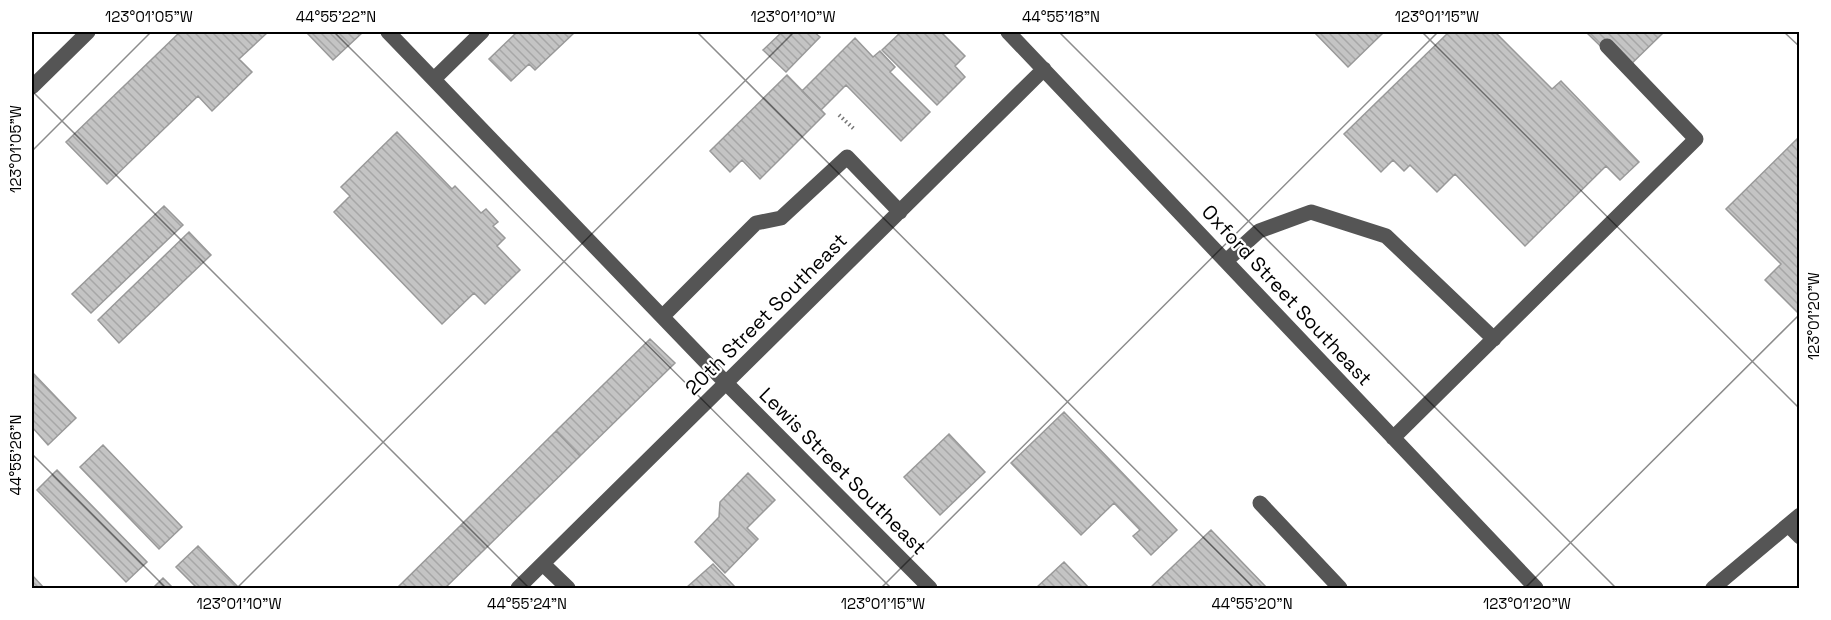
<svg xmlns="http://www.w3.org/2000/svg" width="1831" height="620" font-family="'Space Grotesk',sans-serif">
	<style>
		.building { fill: url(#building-back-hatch); stroke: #999; stroke-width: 1.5 }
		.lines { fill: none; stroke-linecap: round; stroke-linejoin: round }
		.path { stroke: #777; stroke-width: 4; stroke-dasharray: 1.5 3; stroke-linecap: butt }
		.minor { stroke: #555; stroke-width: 15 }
		.ticks { fill: none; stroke: #000; stroke-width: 1.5; stroke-opacity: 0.45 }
		.labels { text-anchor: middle; stroke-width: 4.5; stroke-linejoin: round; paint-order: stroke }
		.street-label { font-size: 20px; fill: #000; stroke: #fff }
		.neatline { fill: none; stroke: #000; stroke-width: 2 }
		.ticks-label { font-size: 15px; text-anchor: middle; fill: #000 }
	</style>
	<defs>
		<pattern id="building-back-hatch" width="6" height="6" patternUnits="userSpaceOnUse" patternTransform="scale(1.5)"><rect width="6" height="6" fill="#c4c4c4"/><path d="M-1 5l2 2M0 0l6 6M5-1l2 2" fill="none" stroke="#a7a7a7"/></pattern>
	</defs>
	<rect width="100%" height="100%" fill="#fff"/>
	<path class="building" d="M180,32H268L239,59L252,72L212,111L198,96L107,184L66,142Z
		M310,32H363L333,60L308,34Z
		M517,32H575L535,70L529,64L511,81L489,59Z
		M782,32H814L820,37L786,72L763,50Z
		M901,32H941L965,56L955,66L965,77L937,105L882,50Z
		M1314,32H1384L1348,67Z
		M1449,32H1495L1552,89L1561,81L1639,162L1620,180L1606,166L1525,246L1455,174L1437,192L1410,165L1404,171L1393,160L1381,172L1344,134Z
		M1586,32H1664L1625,70Z
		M855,38L873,57L880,51L895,67L890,72L930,112L901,141L846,85L821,110L802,91Z
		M787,75L825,114L760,179L742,160L730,172L710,151Z
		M397,132L452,189L455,186L481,213L486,209L498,222L493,226L505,238L497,246L520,270L485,304L474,293L442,324L334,212L350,196L341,187Z
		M1800,136V315L1765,280L1781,264L1726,209Z
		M164,206L183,225L91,313L72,294Z
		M189,232L211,255L119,343L98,320Z
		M650,339L675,363L580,456L556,431Z
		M32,372L76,418L48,445L32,427Z
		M1064,412L1177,530L1151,555L1133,536L1140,530L1114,503L1081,535L1011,463Z
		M556,431L580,456L485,549L461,525Z
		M949,434L985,472L940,515L904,477Z
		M103,445L182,527L159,549L80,467Z
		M57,470L147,562L126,582L37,490Z
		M748,473L775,500L747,528L758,539L725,573L695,542L719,517L720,502Z
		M461,525L485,549L445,588H397Z
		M1211,530L1267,588H1150Z
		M198,546L239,588H197L176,567Z
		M1064,562L1089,588H1036Z
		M713,564L736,588H686Z
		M32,575L44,588H32Z
		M163,578L173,588H153Z"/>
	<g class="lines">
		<path class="path" d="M839,115L854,129"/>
		<path class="minor" d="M388,32L726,383L930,588
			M1008,32L1536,588
			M434,79L482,32
			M32,87L88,32
			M1226,261L1259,231L1311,212L1386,236L1494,339
			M663,316L756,223L781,218L847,157L900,212
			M1393,438L1696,139L1607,46
			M1260,503L1340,588
			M1788,525L1800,515
			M543,564L568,588
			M518,588L1044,69
			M1713,588L1788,525L1800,537"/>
	</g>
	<path class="ticks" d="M334,32L891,588M697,32L1254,588M1059,32L1616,588M1422,32L1800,409M1784,32L1800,47M32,91L529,588M32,151L151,32M32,454L166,588M237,588L794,32M881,588L1438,32M1525,588L1800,314"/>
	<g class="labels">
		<g class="street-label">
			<text transform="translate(1287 295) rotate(47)" y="7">Oxford Street Southeast</text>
			<text transform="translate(766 314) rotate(-45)" y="7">20th Street Southeast</text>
			<text transform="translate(843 471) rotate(45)" y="7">Lewis Street Southeast</text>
		</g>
	</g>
	<rect width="1831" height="620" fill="none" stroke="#ffffff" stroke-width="66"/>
	<rect x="33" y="33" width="1765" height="554" class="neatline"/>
	<g class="ticks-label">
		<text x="149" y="22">123°01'05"W</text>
		<text x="336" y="22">44°55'22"N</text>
		<text x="793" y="22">123°01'10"W</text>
		<text x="1061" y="22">44°55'18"N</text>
		<text x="1437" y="22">123°01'15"W</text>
		<text transform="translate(16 149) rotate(-90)" y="5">123°01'05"W</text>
		<text transform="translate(1814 316) rotate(-90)" y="5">123°01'20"W</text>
		<text transform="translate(16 455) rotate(-90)" y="5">44°55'26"N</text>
		<text x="239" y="609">123°01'10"W</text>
		<text x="527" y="609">44°55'24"N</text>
		<text x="883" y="609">123°01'15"W</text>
		<text x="1252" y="609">44°55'20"N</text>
		<text x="1527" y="609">123°01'20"W</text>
	</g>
</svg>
